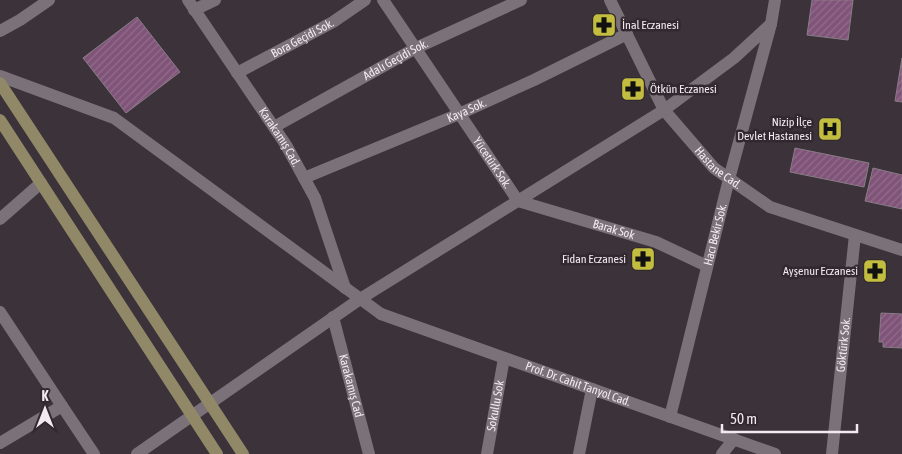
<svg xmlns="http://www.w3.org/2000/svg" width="902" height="454" font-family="'Asap Condensed',sans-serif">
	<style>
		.building { fill: url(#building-hatch); stroke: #887d86 }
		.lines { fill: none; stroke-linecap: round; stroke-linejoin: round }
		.minor { stroke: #7b7179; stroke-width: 12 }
		.tertiary { stroke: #7b7179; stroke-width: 12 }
		.secondary { stroke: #918867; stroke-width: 12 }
		.labels { text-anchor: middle; stroke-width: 5; stroke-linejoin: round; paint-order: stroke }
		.poi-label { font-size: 12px; fill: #f1ebf0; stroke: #312830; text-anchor: end }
		.street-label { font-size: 12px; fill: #f1ebf0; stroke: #312830 }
	</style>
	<defs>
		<pattern id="building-hatch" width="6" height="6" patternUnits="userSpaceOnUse" patternTransform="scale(1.25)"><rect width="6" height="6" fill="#805379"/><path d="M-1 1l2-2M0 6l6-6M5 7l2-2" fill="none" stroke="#926c8c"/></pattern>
	</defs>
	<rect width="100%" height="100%" fill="#3b323a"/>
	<path class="building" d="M812,0H853L848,40L807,35Z
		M137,17L180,72L126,113L83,58Z
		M902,58V102L895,101Z
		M795,148L869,163L864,187L790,172Z
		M873,168L902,175V209L865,201Z
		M881,313L902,314V348L883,347V342H879Z"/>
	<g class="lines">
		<g class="minor">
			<path id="s1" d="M188,0L286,145L315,198L345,288"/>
			<path id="s2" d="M383,0L518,201L656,242L707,266"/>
			<path id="s3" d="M610,0L664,110L714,168L770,207L902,250"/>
			<path d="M194,10L215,0"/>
			<path d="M0,31L20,20L49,0"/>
			<path id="s4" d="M237,73L333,22L365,0"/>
			<path d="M0,76L114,118L381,314"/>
			<path id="s5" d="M274,127L416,48L521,0"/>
			<path id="s6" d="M304,178L459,114L534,80L627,34"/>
			<path d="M0,219L41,183"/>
			<path d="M0,312L62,406L0,443"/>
			<path id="s7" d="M333,317L369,454"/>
			<path d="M62,406L94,454"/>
			<path id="s8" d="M670,417L729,179L771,24"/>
			<path d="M137,454L360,299L664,110L734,58L771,24L775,0"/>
			<path id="s9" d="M487,454L504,358"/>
			<path d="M579,454L592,389"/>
			<path d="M722,454L734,439"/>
			<path id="s10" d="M832,454L855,235"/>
		</g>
		<path class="tertiary" id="s11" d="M381,314L775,454"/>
		<path class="secondary" d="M0,83L243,454
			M0,120L217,454"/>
	</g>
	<defs>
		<symbol id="pharmacy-square" viewBox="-11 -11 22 22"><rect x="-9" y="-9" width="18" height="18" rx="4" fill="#c3bd3f" stroke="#312830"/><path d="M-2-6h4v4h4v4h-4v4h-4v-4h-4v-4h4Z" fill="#111"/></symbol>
		<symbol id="hospital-square" viewBox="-11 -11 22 22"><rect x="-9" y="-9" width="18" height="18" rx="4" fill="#c3bd3f" stroke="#312830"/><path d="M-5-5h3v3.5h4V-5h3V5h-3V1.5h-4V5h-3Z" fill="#111"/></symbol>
	</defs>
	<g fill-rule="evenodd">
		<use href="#pharmacy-square" x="590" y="11" width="28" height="28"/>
		<use href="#pharmacy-square" x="619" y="75" width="28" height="28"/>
		<use href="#hospital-square" x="816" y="115" width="28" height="28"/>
		<use href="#pharmacy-square" x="629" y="245" width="28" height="28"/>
		<use href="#pharmacy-square" x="861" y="257" width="28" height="28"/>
	</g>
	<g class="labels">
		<g class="poi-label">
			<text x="622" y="29" text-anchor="start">İnal Eczanesi</text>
			<text x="650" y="93" text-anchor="start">Ötkün Eczanesi</text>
			<text x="812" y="126">Nizip İlçe<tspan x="812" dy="14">Devlet Hastanesi</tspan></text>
			<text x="626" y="263">Fidan Eczanesi</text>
			<text x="858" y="275">Ayşenur Eczanesi</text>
		</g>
		<g class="street-label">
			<text dy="4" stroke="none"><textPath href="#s4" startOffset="74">Bora Geçidi Sok.</textPath></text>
			<text dy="4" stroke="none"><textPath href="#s5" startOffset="139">Adalı Geçidi Sok.</textPath></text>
			<text dy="4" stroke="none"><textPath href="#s6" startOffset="176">Kaya Sok.</textPath></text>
			<text dy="4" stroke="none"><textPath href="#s1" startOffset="165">Karakamış Cad.</textPath></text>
			<text dy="4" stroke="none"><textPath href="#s2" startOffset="196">Yücetürk Sok.</textPath></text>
			<text dy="4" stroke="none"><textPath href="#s3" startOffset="202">Hastane Cad.</textPath></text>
			<text dy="4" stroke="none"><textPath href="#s2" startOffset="342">Barak Sok</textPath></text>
			<text dy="4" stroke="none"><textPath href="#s8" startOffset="188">Hacı Bekir Sok.</textPath></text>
			<text dy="4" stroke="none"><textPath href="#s10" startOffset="110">Göktürk Sok.</textPath></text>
			<text dy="4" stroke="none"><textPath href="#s11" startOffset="209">Prof. Dr. Cahit Tanyol Cad.</textPath></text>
			<text dy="4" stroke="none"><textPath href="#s7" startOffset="71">Karakamış Cad</textPath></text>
			<text dy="4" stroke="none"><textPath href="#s9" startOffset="49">Sokullu Sok</textPath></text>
		</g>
	</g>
	<g transform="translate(45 409)" stroke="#312830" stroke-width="4" paint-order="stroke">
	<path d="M0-4L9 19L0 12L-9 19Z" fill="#f1ebf0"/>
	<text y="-8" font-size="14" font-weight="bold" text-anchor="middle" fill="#f1ebf0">K</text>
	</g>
	<path d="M722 424v8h135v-8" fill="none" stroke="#f1ebf0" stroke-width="2.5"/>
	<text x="730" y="424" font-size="15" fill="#f1ebf0" stroke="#312830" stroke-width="4" paint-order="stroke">50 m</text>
</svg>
